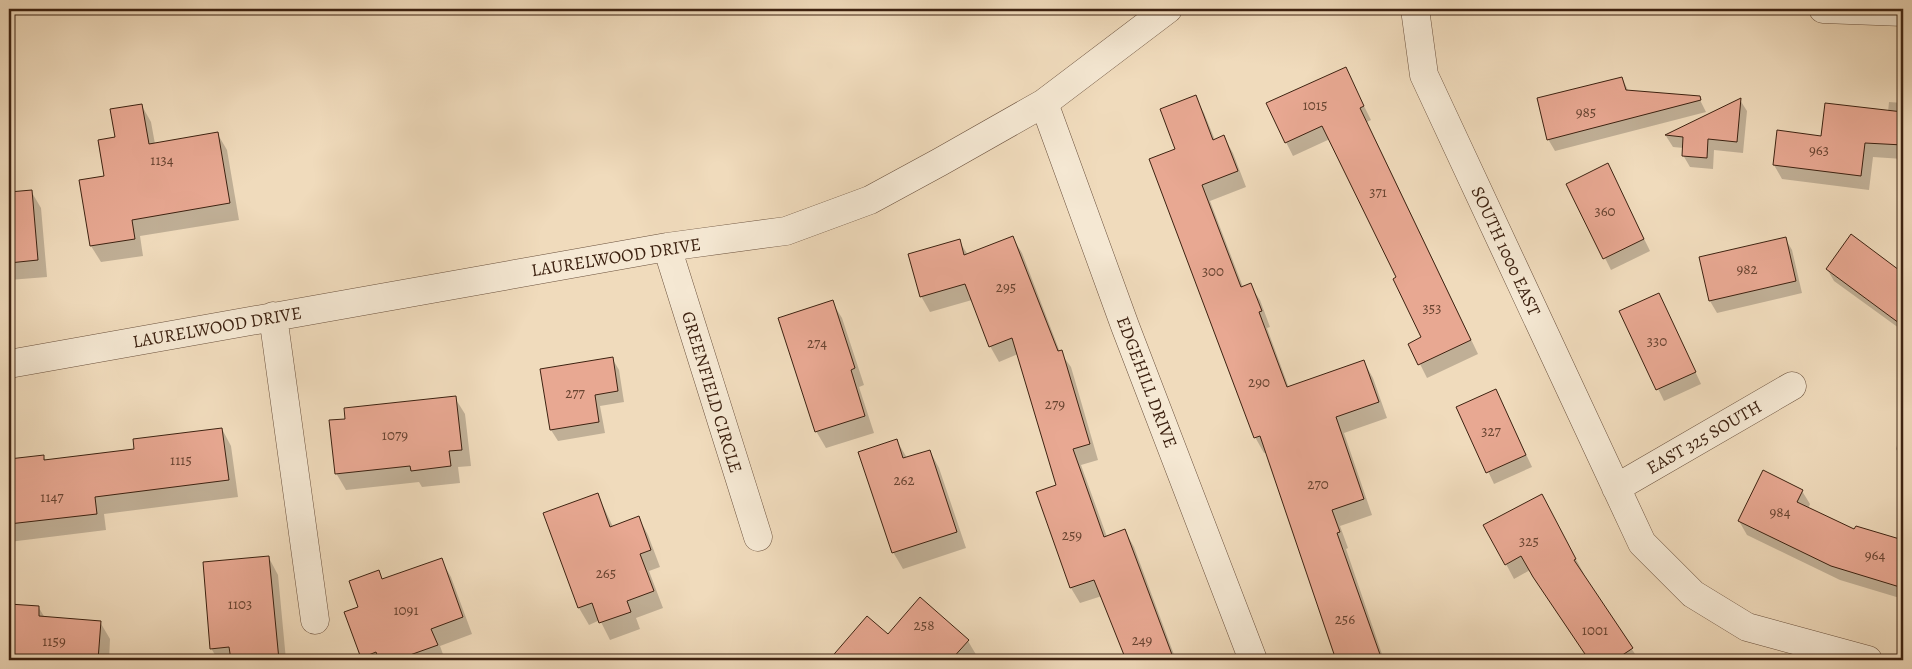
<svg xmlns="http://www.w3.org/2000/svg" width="1912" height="669" font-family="Alegreya,serif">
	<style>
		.shadow { fill: #0003 }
		.building { fill: #e8a892; stroke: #3d2211 }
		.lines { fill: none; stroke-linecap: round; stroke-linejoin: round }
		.minor-casing { stroke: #6a503c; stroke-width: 29 }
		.minor { stroke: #f5e8d3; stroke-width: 28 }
		.labels { text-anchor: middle; stroke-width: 5; stroke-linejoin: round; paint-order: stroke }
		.number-label { font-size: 15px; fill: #684431 }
		.street-label { font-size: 18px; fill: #3d2211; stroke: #f5e8d3 }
	</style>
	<rect width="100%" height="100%" fill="#f0dbbc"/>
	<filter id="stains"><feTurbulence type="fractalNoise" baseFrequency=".004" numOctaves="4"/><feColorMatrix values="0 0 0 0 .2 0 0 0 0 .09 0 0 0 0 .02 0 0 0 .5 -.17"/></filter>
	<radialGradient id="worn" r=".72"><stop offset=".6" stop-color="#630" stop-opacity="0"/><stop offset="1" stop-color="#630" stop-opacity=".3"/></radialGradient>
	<path class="shadow" d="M475,9H486L481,14Z
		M1345,68L1371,120L1367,122L1478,354L1427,378L1410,344L1423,338L1397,278L1330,139L1293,156L1286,142Z
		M1622,78L1629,92L1699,98L1706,112L1555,151L1548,139Z
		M1195,97L1204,113L1215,140L1224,137L1233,153L1246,187L1210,201L1243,287L1250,285L1260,300L1270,327L1267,328L1289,388L1364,362L1373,378L1387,418L1344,433L1372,515L1340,526L1348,548L1346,549L1384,660H1338L1267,452L1264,453L1255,437L1177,150Z
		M1740,100L1747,111L1743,153L1714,150L1713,169L1690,167L1683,155L1684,148L1673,147L1666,136Z
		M1889,102L1903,103V159L1873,157L1869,190L1782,179L1774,165L1888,112Z
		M142,106L151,122L155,144L217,133L227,150L239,220L140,236L143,256L101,262L91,246L105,177L116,138Z
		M1614,177L1650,251L1611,270L1568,184Z
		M31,191L41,208L47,277L9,280V193Z
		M1852,236L1903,274V331L1834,281L1827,269Z
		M1013,238L1022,253L1060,352L1071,367L1098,460L1081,465L1107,537L1125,531L1134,547L1176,660H1127L1102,596L1080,603L1071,588L1038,493L1057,486L1018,354L999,362L990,346L972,300L930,312L921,296L959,241L968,255Z
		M1785,238L1792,250L1802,293L1717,313L1710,301L1700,258Z
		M832,302L842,318L864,385L859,387L874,433L826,448L816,431Z
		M1665,306L1701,384L1664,401L1621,312Z
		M612,358L619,370L624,402L600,406L605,433L558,441L551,430Z
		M1496,390L1532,467L1494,484L1458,407Z
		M455,398L465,414L471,466L458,467L460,483L422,487L419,482L346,490L336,473L346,420Z
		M1903,423V461L1896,449Z
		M222,429L231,446L238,497L104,514L106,530L9,542V482H12L43,456L46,461L135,450Z
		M897,441L907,458L930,451L939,468L966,548L903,569L893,552Z
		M1802,491L1810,504L1808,509L1855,531L1856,527L1903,541V599L1840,580L1747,535L1739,521Z
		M598,495L613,527L639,518L648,535L660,567L649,571L663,608L636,618L640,629L610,640L600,620L589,625L579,608L545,514Z
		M1549,510L1584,574H1582L1639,660H1589L1530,570L1514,579L1506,564Z
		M269,558L278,575L286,660H218L211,648Z
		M441,560L451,577L472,634L440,646L445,660H363L345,613L360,608L378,571L383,580Z
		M9,605L39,608L45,618L100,622L110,639L109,660H9Z
		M888,636L968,641L978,658L975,660L831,659Z
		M726,654L735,660H721Z"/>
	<path class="building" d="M1346,67L1364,106L1360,108L1471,340L1418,365L1408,344L1421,337L1393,279L1396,277L1322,126L1285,143L1266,103Z
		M1622,77L1626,90L1700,96L1701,100L1547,140L1537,98Z
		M1196,95L1213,140L1224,135L1238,171L1202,185L1241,287L1251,283L1262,311L1259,312L1287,387L1364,360L1379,402L1336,417L1364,499L1332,510L1340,532L1337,533L1382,660H1336L1260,436L1254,438L1149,159L1175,149L1160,109Z
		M1741,98L1737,142L1708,139L1707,158L1682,156L1683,137L1665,135Z
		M1825,103L1903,112V145L1865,143L1861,176L1773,165L1777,130L1821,136Z
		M142,104L149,144L218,132L230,203L132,220L135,239L90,246L79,180L104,176L98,140L115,137L110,109Z
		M1608,163L1644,239L1603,259L1566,184Z
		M32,190L38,260L9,263V192Z
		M1851,234L1903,273V326L1826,269Z
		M1013,236L1058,351L1062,350L1090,444L1073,449L1104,537L1125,529L1174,660H1126L1094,580L1070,588L1036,492L1056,485L1012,338L989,347L965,284L920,297L908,254L960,239L964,255Z
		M1786,237L1796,281L1709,301L1699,257Z
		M1659,293L1696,372L1656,390L1619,311Z
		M833,300L855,368L851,370L865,416L815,432L778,318Z
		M613,357L618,391L595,395L599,422L550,430L540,369Z
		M1496,389L1526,455L1486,473L1456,407Z
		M456,396L462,450L449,451L451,466L411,471L410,466L335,474L329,420L345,419L344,408Z
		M222,428L229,480L95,497L97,514L9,524V459L44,455V460L134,449L133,439Z
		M897,439L903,458L930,450L957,532L892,553L858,452Z
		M1763,470L1803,490L1797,502L1854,529L1856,526L1903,540V588L1831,566L1738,521Z
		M598,493L610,527L639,516L651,550L640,554L654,591L627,601L631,612L599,623L592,603L578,608L543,513Z
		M1542,494L1576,559L1574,560L1633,648L1615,660H1589L1533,577L1521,556L1505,565L1483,525Z
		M269,556L279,660H231L229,647L210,649L203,562Z
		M442,558L463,617L431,629L438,645L396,660H379L376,652L361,658L344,612L358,607L349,581L379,570L382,579Z
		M920,597L969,640L951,660H829L867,616L888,634Z
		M9,604L39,606V616L101,621L98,660H9Z"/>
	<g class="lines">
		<defs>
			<path id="minor" d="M1415,9L1424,75L1642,543L1693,594L1747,627L1868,660
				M1823,9L1903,12
				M1044,103L1125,326L1253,660
				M667,247L758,537
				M273,316L315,620
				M9,364L667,247L786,231L870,200L940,162L1044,103L1168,9
				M1616,488L1792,386"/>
		</defs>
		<use href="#minor" class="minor-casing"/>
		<use href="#minor" class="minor"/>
	</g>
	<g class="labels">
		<g class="number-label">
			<text x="1315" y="110">1015</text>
			<text x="1586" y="117">985</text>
			<text x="1819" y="155">963</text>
			<text x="162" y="165">1134</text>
			<text x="1378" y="197">371</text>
			<text x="1605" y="216">360</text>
			<text x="1747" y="274">982</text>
			<text x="1213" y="276">300</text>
			<text x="1006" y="292">295</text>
			<text x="1432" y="313">353</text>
			<text x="1657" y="346">330</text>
			<text x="817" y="348">274</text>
			<text x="1259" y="387">290</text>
			<text x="575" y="398">277</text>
			<text x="1055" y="409">279</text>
			<text x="1491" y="436">327</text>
			<text x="395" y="440">1079</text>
			<text x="181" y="465">1115</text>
			<text x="904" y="485">262</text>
			<text x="1318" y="489">270</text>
			<text x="52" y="502">1147</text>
			<text x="1780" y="517">984</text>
			<text x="1072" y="540">259</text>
			<text x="1529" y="546">325</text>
			<text x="1875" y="560">964</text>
			<text x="606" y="578">265</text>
			<text x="240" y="609">1103</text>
			<text x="406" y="615">1091</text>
			<text x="1345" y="624">256</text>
			<text x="924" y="630">258</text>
			<text x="1595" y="635">1001</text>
			<text x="1142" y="645">249</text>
			<text x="54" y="646">1159</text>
		</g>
		<g class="street-label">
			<text transform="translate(1506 251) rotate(65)" y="6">SOUTH 1000 EAST</text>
			<text transform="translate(616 257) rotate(-9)" y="6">LAURELWOOD DRIVE</text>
			<text transform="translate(217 327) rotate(-10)" y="6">LAURELWOOD DRIVE</text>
			<text transform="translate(1147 382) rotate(69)" y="6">EDGEHILL DRIVE</text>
			<text transform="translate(712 392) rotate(73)" y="6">GREENFIELD CIRCLE</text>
			<text transform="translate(1704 437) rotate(-30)" y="6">EAST 325 SOUTH</text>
		</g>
	</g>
	<rect width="1912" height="669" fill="none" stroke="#f0dbbc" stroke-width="30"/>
	<rect x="10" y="10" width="1892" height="649" fill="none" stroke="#3d2211" stroke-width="2.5"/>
	<rect x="15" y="15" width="1882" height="639" fill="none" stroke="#3d2211"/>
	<rect width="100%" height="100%" filter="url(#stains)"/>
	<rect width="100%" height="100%" fill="url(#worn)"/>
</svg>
